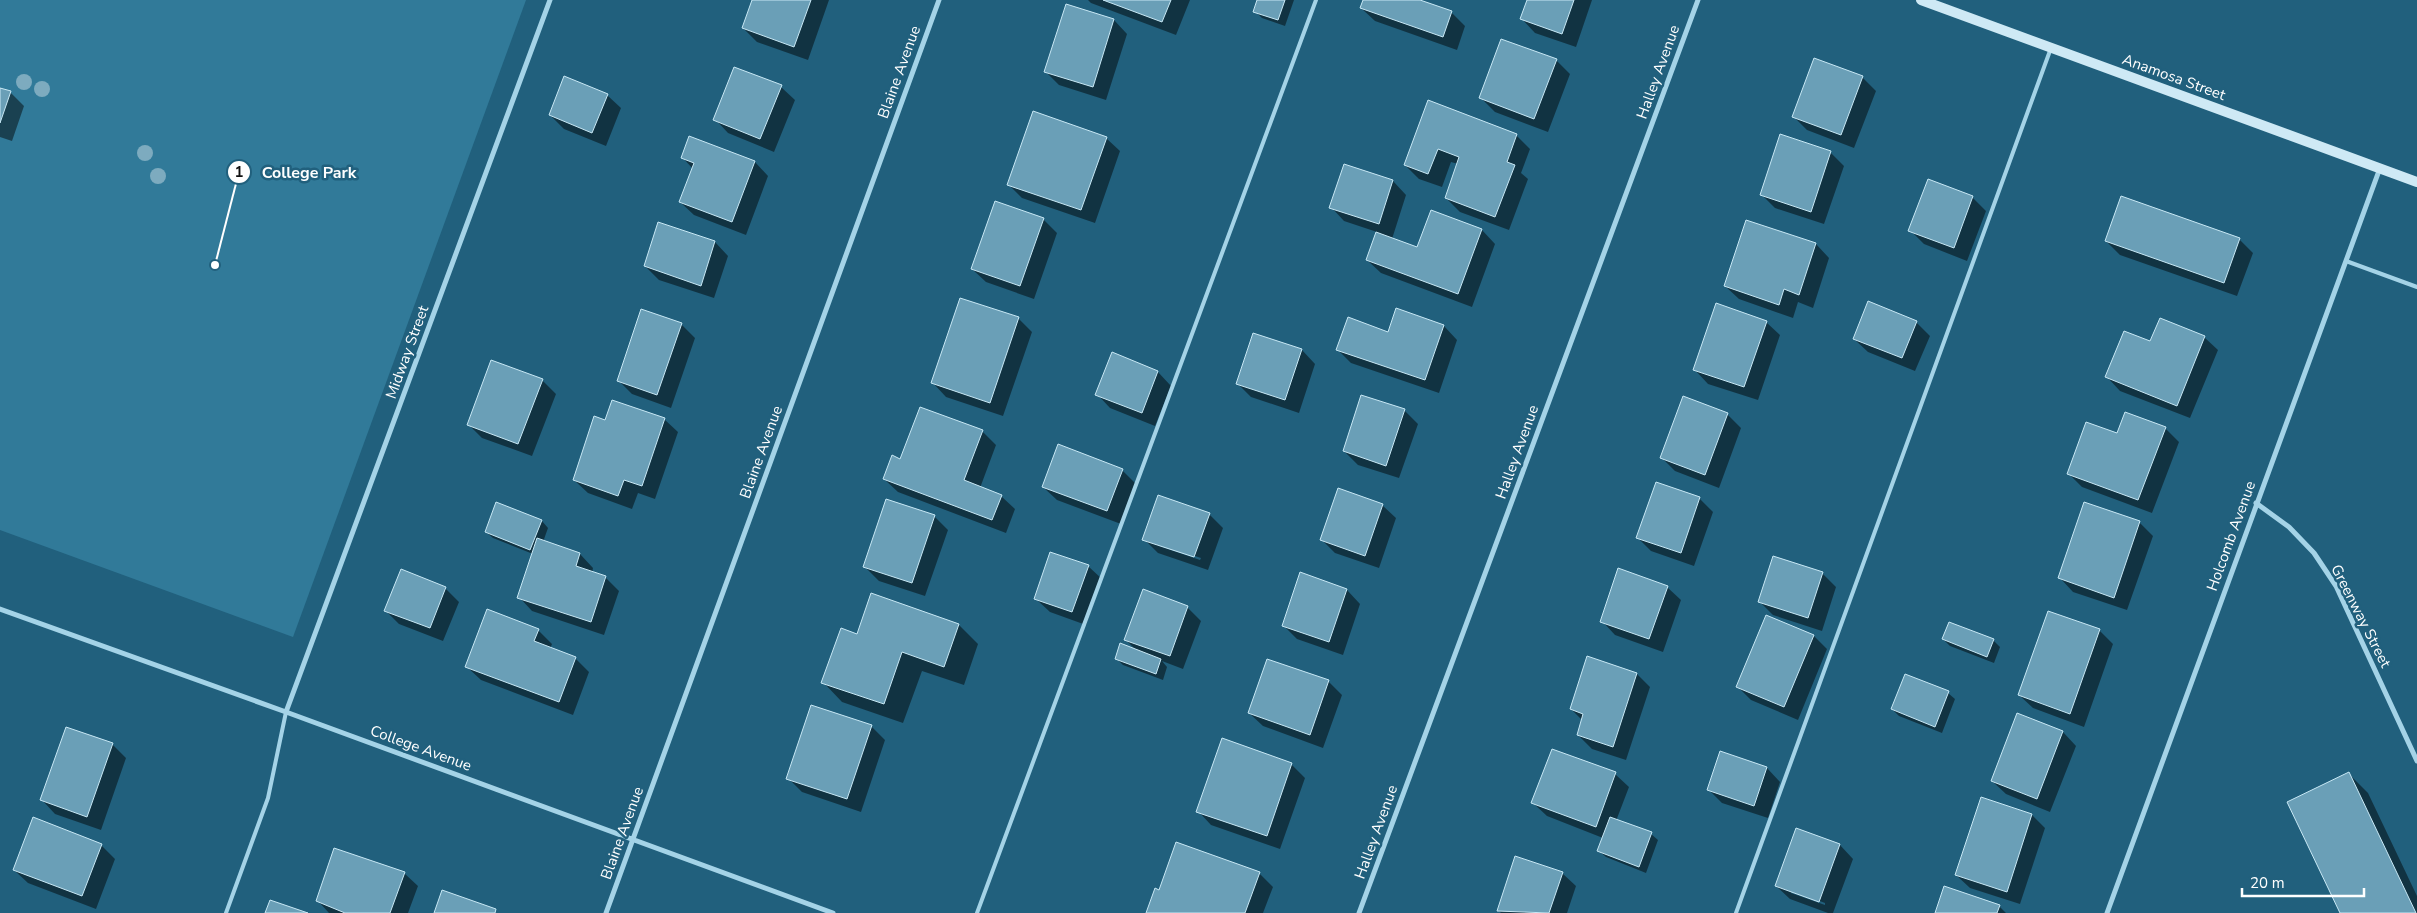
<svg xmlns="http://www.w3.org/2000/svg" width="2417" height="913" font-family="'Nunito Sans',sans-serif">
	<style>
		.green { fill: #317a99 }
		.shadow { fill: #0007; fill-rule: evenodd }
		.building { fill: #6a9fb7; stroke: #c8e8f5 }
		.lines { fill: none; stroke-linecap: round; stroke-linejoin: round }
		.lane { stroke: #a4d3e7; stroke-width: 4 }
		.street { stroke: #a4d3e7; stroke-width: 5 }
		.secondary { stroke: #cee9f5; stroke-width: 10 }
		.tree { fill: #7dabbf }
		.labels { text-anchor: middle; stroke-width: 5; stroke-linejoin: round; paint-order: stroke }
		.street-label { font-size: 15px; fill: #fff; stroke: #21607d }
		.leader { fill: none; stroke: #fff; stroke-width: 2 }
		.callout-dot { fill: #fff; stroke: #21607d; stroke-width: 2 }
		.mark-label { font-size: 15px; text-anchor: middle; font-weight: bold; fill: #111 }
		.callout-label { font-size: 16px; text-anchor: middle; font-weight: bold; fill: #fff; stroke: #21607d; stroke-width: 5; stroke-linejoin: round; paint-order: stroke }
	</style>
	<rect width="100%" height="100%" fill="#21607d"/>
	<path class="green" d="M0,0H526L293,637L0,530Z"/>
	<path class="shadow" d="M753,0H829L808,60L757,42L743,28Z
		M1088,0H1190L1176,35L1091,3Z
		M1259,0H1294L1285,26L1262,18L1255,11Z
		M1364,0H1416L1451,12L1465,26L1457,50L1375,21L1361,8Z
		M1528,0H1592L1576,47L1535,33L1522,19Z
		M1067,6L1114,20L1127,34L1106,100L1059,85L1046,72Z
		M1556,60L1570,74L1548,132L1495,112L1481,98Z
		M1862,77L1876,91L1854,148L1807,130L1793,116Z
		M781,87L795,100L774,152L728,133L715,119Z
		M0,89L10,92L24,106L12,141L0,137Z
		M607,95L621,108L606,146L564,129L550,115Z
		M1428,102L1517,136L1530,149L1521,173L1528,179L1509,230L1460,212L1446,198L1458,164L1451,162L1442,187L1419,179L1405,165Z
		M1106,138L1120,151L1095,223L1022,198L1009,185Z
		M1830,152L1844,166L1824,224L1775,208L1761,194Z
		M682,157L755,162L768,176L746,235L694,215L680,202L693,169Z
		M1344,166L1393,181L1406,195L1392,239L1418,249L1432,212L1482,230L1495,244L1472,307L1381,273L1367,260L1377,232L1344,221L1331,207Z
		M1972,197L1986,211L1967,261L1924,244L1910,230Z
		M1043,219L1057,233L1034,299L986,282L972,269Z
		M1747,221L1816,244L1829,258L1813,308L1798,302L1793,318L1739,299L1725,286Z
		M2239,239L2253,253L2237,296L2120,255L2106,241Z
		M715,242L728,256L714,298L659,280L645,266Z
		M1018,318L1032,332L1003,416L946,397L933,383Z
		M1766,322L1780,335L1758,400L1708,384L1695,370Z
		M1916,322L1930,336L1915,371L1868,352L1854,339Z
		M681,324L695,338L671,408L632,394L618,380Z
		M1444,326L1457,340L1439,393L1351,363L1338,350L1389,333Z
		M1253,334L1302,350L1315,364L1299,413L1251,397L1237,383Z
		M2204,337L2218,350L2190,418L2120,391L2107,377L2151,343Z
		M1113,354L1158,372L1171,386L1155,426L1110,408L1097,394Z
		M542,380L556,394L532,456L482,438L469,425Z
		M1683,398L1728,415L1741,428L1719,488L1675,471L1661,457Z
		M1404,410L1418,424L1399,478L1358,465L1344,451Z
		M664,419L678,432L655,499L638,493L632,509L588,493L574,480L606,421Z
		M2165,428L2179,442L2152,513L2082,487L2068,473L2117,435Z
		M982,431L996,445L980,488L1001,496L1015,509L1006,533L898,492L884,479L901,460Z
		M1122,470L1136,484L1121,524L1057,500L1043,487Z
		M1699,498L1713,512L1694,566L1651,551L1638,538Z
		M497,504L542,521L548,528L543,542L580,554L593,568L592,573L605,577L619,591L604,635L532,611L519,597L533,554L493,538L486,532Z
		M1382,505L1396,518L1379,568L1335,553L1322,540Z
		M1209,514L1223,528L1208,570L1158,553L1144,539ZM1159,544L1201,558L1200,560L1159,546Z
		M934,516L948,530L925,596L879,581L865,567Z
		M2139,522L2153,536L2127,610L2073,592L2060,578Z
		M1088,566L1102,579L1086,625L1050,612L1036,599Z
		M1822,573L1836,587L1822,631L1773,615L1760,602Z
		M1667,587L1681,600L1663,652L1615,635L1602,621Z
		M445,588L459,602L443,641L399,624L385,610Z
		M1347,590L1360,604L1343,655L1297,639L1283,625Z
		M1187,607L1201,621L1183,669L1162,661L1167,667L1163,680L1123,665L1116,658L1137,651L1125,639Z
		M959,625L978,644L964,685L922,671L903,723L842,702L823,682L858,636Z
		M538,630L552,644L550,649L575,658L589,672L573,715L481,680L467,667Z
		M2099,630L2113,644L2084,727L2033,708L2019,695Z
		M1814,636L1827,649L1798,720L1751,700L1738,687Z
		M1943,639L1993,640L2000,647L1994,663L1950,646Z
		M1637,674L1650,687L1626,760L1592,749L1578,735L1583,721L1571,709Z
		M1328,681L1342,695L1323,748L1263,726L1249,713Z
		M1948,693L1955,699L1942,733L1899,716L1892,709Z
		M2018,714L2063,732L2076,746L2050,812L2006,794L1992,781Z
		M871,726L885,740L861,812L802,792L788,778Z
		M112,744L126,758L101,830L55,814L42,800Z
		M1291,764L1305,778L1280,849L1211,825L1198,811Z
		M1767,768L1780,782L1768,818L1722,803L1708,789Z
		M1615,774L1629,787L1616,821L1651,834L1658,840L1646,873L1606,857L1599,851L1603,838L1547,816L1533,803Z
		M2349,774L2368,793L2417,896V913H2341Z
		M2032,815L2045,828L2020,904L1970,888L1956,875Z
		M101,845L115,859L96,909L28,883L14,870Z
		M1840,845L1853,859L1833,913H1828L1790,899L1776,886ZM1791,890L1825,903V905L1791,893Z
		M404,873L418,886L408,913H329L318,901Z
		M1259,873L1273,887L1263,913H1147L1159,891Z
		M1562,873L1576,886L1567,913H1501L1499,911Z
		M1999,906L2006,913H1937Z"/>
	<path class="building" d="M752,0H811L794,47L742,28Z
		M1103,0H1171L1162,22Z
		M1257,0H1285L1278,20L1253,12Z
		M1363,0H1420L1452,11L1443,37L1360,8Z
		M1527,0H1574L1562,34L1520,19Z
		M1066,4L1114,19L1093,87L1044,72Z
		M1501,39L1557,59L1534,119L1479,98Z
		M1814,58L1863,76L1841,135L1792,117Z
		M734,67L782,85L760,139L713,120Z
		M564,76L608,94L592,133L549,115Z
		M0,88L11,91L0,123Z
		M1428,100L1517,134L1507,162L1515,165L1495,217L1445,198L1459,157L1438,149L1428,174L1404,165Z
		M1033,111L1107,137L1081,210L1007,185Z
		M1780,134L1831,151L1811,212L1760,195Z
		M689,136L755,161L732,222L679,202L694,163L681,158Z
		M1344,164L1393,180L1379,224L1329,208Z
		M1928,179L1973,196L1954,248L1908,231Z
		M2121,196L2240,238L2224,283L2105,241Z
		M995,201L1044,218L1020,286L971,269Z
		M1431,210L1482,229L1458,294L1366,260L1376,232L1417,247Z
		M1746,220L1816,243L1799,295L1784,289L1779,305L1724,286Z
		M658,222L715,241L701,286L644,266Z
		M960,298L1019,317L990,403L931,383Z
		M1868,301L1917,321L1902,358L1853,339Z
		M1716,303L1767,321L1744,387L1693,370Z
		M1396,308L1444,325L1425,380L1336,350L1348,317L1388,332Z
		M641,309L682,323L657,395L617,381Z
		M2160,318L2205,336L2177,406L2105,377L2124,331L2150,341Z
		M1253,333L1302,349L1285,400L1236,384Z
		M1112,352L1158,371L1142,413L1095,395Z
		M491,360L543,379L518,444L467,425Z
		M1361,395L1405,409L1386,466L1343,451Z
		M1683,396L1728,413L1705,475L1660,458Z
		M612,400L665,418L642,486L624,480L618,496L573,480L594,416L605,420Z
		M920,407L983,430L964,480L1002,495L992,520L883,479L892,455L900,459Z
		M2125,412L2166,427L2138,500L2067,474L2086,422L2117,433Z
		M1058,444L1123,469L1107,511L1042,487Z
		M1656,482L1700,497L1681,553L1636,538Z
		M1338,488L1383,504L1365,556L1320,540Z
		M1158,495L1210,513L1194,557L1142,540Z
		M886,499L935,515L912,583L863,567Z
		M496,502L542,520L530,550L485,532Z
		M2084,502L2140,521L2114,598L2058,578Z
		M537,538L580,553L576,566L606,576L591,622L517,598Z
		M1050,552L1089,565L1072,612L1034,599Z
		M1773,556L1823,572L1808,618L1758,602Z
		M1618,568L1668,586L1649,639L1600,622Z
		M401,569L446,587L430,628L384,611Z
		M1300,572L1347,589L1329,642L1282,626Z
		M1143,589L1188,606L1170,656L1124,640Z
		M871,593L959,624L944,667L902,652L884,704L821,683L841,628L857,634Z
		M487,609L539,629L534,641L576,657L559,702L465,667Z
		M2048,611L2100,629L2070,714L2018,695Z
		M1766,615L1814,635L1784,707L1736,687Z
		M1949,622L1994,639L1987,657L1942,639Z
		M1120,643L1161,659L1156,674L1115,659Z
		M1587,656L1637,673L1613,747L1577,735L1583,714L1570,709Z
		M1267,659L1329,680L1310,735L1248,713Z
		M1905,674L1949,691L1935,727L1891,709Z
		M811,705L872,725L847,799L786,779Z
		M2017,713L2063,731L2037,799L1991,781Z
		M66,727L113,743L87,817L40,800Z
		M1222,738L1292,763L1267,836L1196,812Z
		M1552,749L1616,772L1596,827L1531,803Z
		M1720,751L1767,767L1754,806L1707,790Z
		M2349,772L2416,913H2340L2287,802Z
		M1981,797L2032,814L2007,892L1955,875Z
		M33,817L102,844L82,896L13,870Z
		M1610,817L1652,832L1639,867L1597,851Z
		M1796,828L1840,844L1819,902L1775,886Z
		M1176,842L1260,872L1245,913H1146L1155,888L1159,890Z
		M334,848L405,872L390,913H345L316,901Z
		M1515,856L1563,872L1549,913L1497,911Z
		M1944,886L2000,905L1997,913H1935Z
		M442,890L496,909L495,913H434Z
		M270,900L308,913H265Z"/>
	<g class="lines">
		<path class="lane" d="M2346,261L2417,287
			M226,913L268,798L286,712
			M977,913L1316,0
			M1736,913L2051,48"/>
		<path class="street" d="M2256,503L2289,527L2314,553L2336,586L2417,761
			M0,609L286,712L833,913
			M286,712L550,0
			M606,913L939,0
			M1359,913L1698,0
			M2107,913L2380,168"/>
		<path class="secondary" d="M1921,0L2417,182"/>
	</g>
	<g class="tree">
		<circle cx="24" cy="82" r="8"/>
		<circle cx="42" cy="89" r="8"/>
		<circle cx="145" cy="153" r="8"/>
		<circle cx="158" cy="176" r="8"/>
	</g>
	<g class="labels">
		<g class="street-label">
			<text transform="translate(899 72) rotate(-70)" y="5">Blaine Avenue</text>
			<text transform="translate(1658 72) rotate(-70)" y="5">Halley Avenue</text>
			<text transform="translate(2174 77) rotate(20)" y="5">Anamosa Street</text>
			<text transform="translate(407 352) rotate(-70)" y="5">Midway Street</text>
			<text transform="translate(761 452) rotate(-70)" y="5">Blaine Avenue</text>
			<text transform="translate(1517 452) rotate(-70)" y="5">Halley Avenue</text>
			<text transform="translate(2231 536) rotate(-70)" y="5">Holcomb Avenue</text>
			<text transform="translate(2361 616) rotate(63)" y="5">Greenway Street</text>
			<text transform="translate(421 748) rotate(20)" y="5">College Avenue</text>
			<text transform="translate(1376 832) rotate(-70)" y="5">Halley Avenue</text>
			<text transform="translate(622 833) rotate(-70)" y="5">Blaine Avenue</text>
		</g>
	</g>
	<path class="leader" d="M215 265L239 172"/>
	<g class="callout-dot">
		<circle cx="215" cy="265" r="5"/>
		<circle cx="239" cy="172" r="12"/>
	</g>
	<g class="mark-label">
		<text x="239" y="177">1</text>
	</g>
	<g class="callout-label">
		<text x="309" y="178">College Park</text>
	</g>
	<path d="M2242 888v8h122v-8" fill="none" stroke="#ffffff" stroke-width="2.5"/>
	<text x="2250" y="888" font-size="15" fill="#ffffff" stroke="#21607d" stroke-width="4" paint-order="stroke">20 m</text>
</svg>
